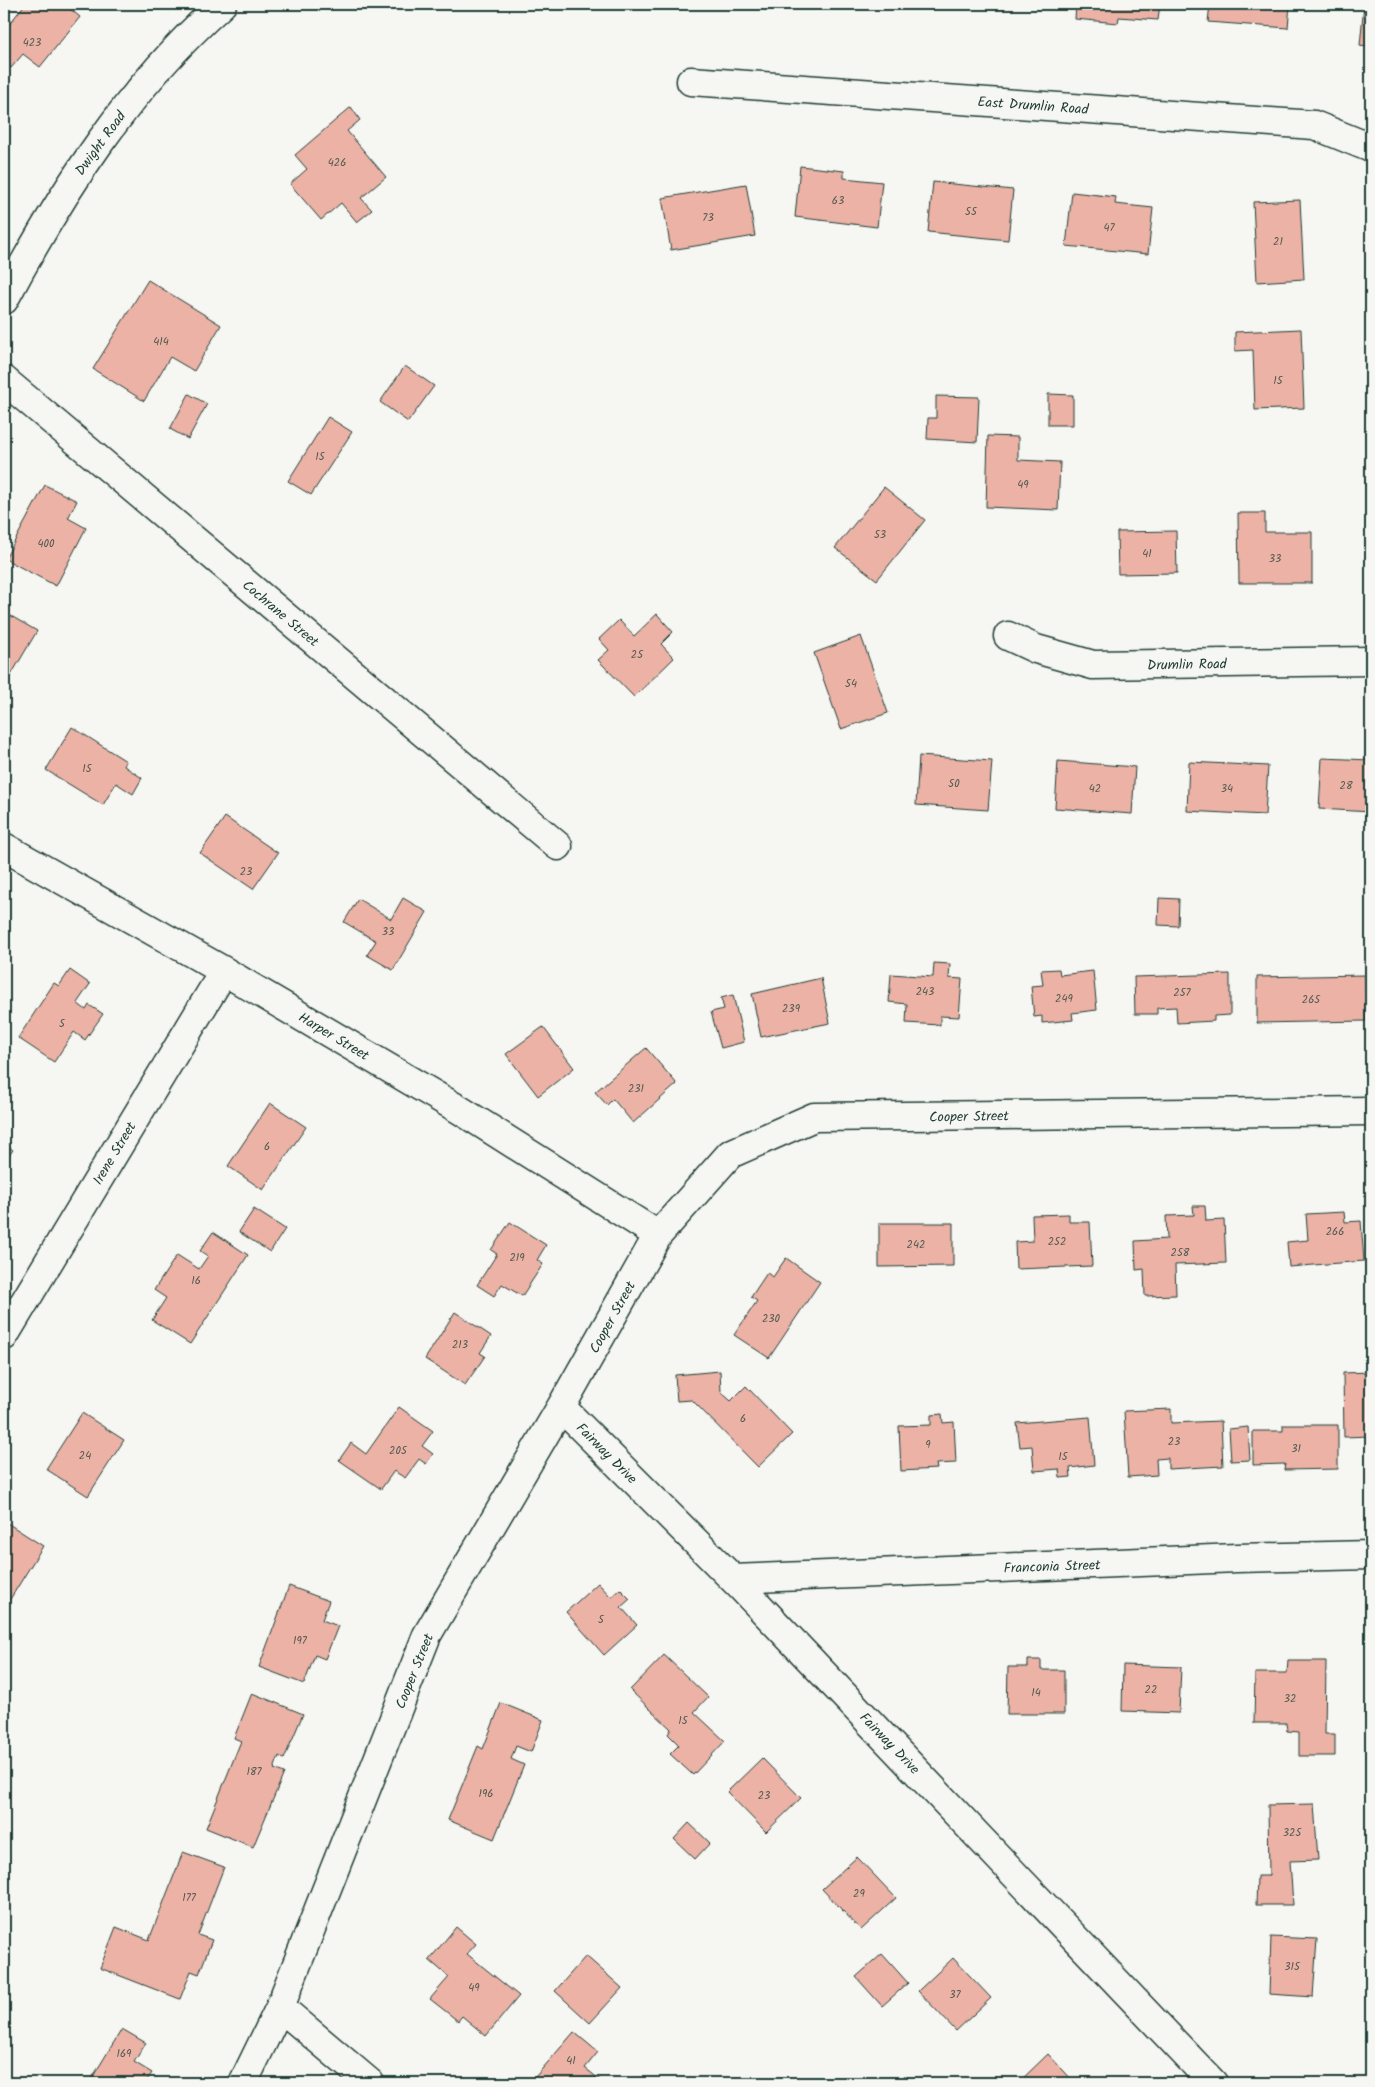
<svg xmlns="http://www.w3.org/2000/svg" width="1375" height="2087" font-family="Kalam,sans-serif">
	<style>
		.building { fill: #ecb2a6; stroke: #1f3d34 }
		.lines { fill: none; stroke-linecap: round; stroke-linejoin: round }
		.minor-casing { stroke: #1f3d34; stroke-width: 31 }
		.secondary-casing { stroke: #1f3d34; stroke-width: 31 }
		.minor { stroke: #f6f6f2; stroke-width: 28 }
		.secondary { stroke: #f6f6f2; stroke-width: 28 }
		.labels { text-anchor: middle; stroke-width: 4; stroke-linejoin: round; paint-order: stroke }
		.number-label { font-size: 11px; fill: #525a50 }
		.street-label { font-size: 14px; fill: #1f3d34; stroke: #f6f6f2 }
	</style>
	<rect width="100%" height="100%" fill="#f6f6f2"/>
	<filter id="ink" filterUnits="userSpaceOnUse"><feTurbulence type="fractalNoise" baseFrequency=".02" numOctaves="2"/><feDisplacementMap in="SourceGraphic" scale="10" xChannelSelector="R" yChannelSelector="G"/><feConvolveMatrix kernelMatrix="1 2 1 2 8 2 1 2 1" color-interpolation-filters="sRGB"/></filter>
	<g filter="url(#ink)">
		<path class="building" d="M25,4H64L80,17L40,67L23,54L11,68L4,62V31Z
			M944,4H1005V9Z
			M1076,4H1160L1158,20L1119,17L1118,23L1075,19Z
			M1210,4H1290L1288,28L1208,22Z
			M1364,4H1371V47L1360,45Z
			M351,107L360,120L347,131L386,177L361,198L372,210L357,222L341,203L321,220L290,184L307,169L295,155Z
			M800,166L844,171V178L882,182L877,227L795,217Z
			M933,182L1013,190L1008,240L928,232Z
			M746,184L755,236L671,250L662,198Z
			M1072,192L1116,197L1115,204L1153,208L1148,254L1066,246Z
			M1300,200L1304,279L1257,282L1253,202Z
			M148,280L221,325L194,371L170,357L144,401L93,369Z
			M1301,329L1304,408L1255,410L1253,350L1235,351V332Z
			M405,366L434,386L408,422L380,402Z
			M189,394L207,404L188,439L170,429Z
			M1048,394L1073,395V425H1048Z
			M936,396L979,397L977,442L927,439L928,418H936Z
			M328,417L352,432L311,495L288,481Z
			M988,436L1018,437V460L1060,462L1058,510L986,507Z
			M45,485L77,501L68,518L86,528L56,586L5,559Z
			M884,487L925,520L877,580L835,548Z
			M1238,513H1265V532H1312V583H1239Z
			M1176,531L1177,573L1118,574L1117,532Z
			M4,612L37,631L4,687Z
			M657,614L673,632L661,644L674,658L634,697L598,660L609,650L599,639L619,620L634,636Z
			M861,636L888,713L841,729L814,653Z
			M72,727L126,761L124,766L142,778L133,794L116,783L103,805L46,770Z
			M919,756L992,761L988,810L916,805Z
			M1322,758L1371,760V812L1319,809Z
			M1058,761L1135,767L1132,814L1055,808Z
			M1189,762L1268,766L1265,815L1187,811Z
			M225,817L278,853L253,889L200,853Z
			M403,898L427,912L393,970L367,955L376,941L344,922L358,899L391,919Z
			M1159,898L1179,899L1178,926L1158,925Z
			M934,963L950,964L949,978L962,979L959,1017L940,1016V1025L906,1023L907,1004L889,1002L891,974L933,977Z
			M1059,969L1060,975L1093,971L1097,1010L1072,1013L1073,1020L1042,1023V1016L1034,1017L1031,986L1043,985L1041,970Z
			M70,970L90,984L77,1003L86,1010L89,1005L103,1014L85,1040L74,1032L54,1062L18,1038L54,983L59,986Z
			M1230,974V1015L1214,1016V1021L1177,1023L1176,1007L1157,1008V1014H1135L1134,977Z
			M1365,975L1366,1021L1257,1023V977Z
			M821,978L830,1023L761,1037L752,994Z
			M733,995L744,1042L721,1048L711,1012L724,1009L721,998Z
			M543,1027L574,1068L538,1096L506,1054Z
			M646,1048L677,1084L633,1123L613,1099L607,1105L595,1092Z
			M270,1103L306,1127L263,1190L228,1166Z
			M4,1143L13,1150L4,1162Z
			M1193,1206H1205L1206,1221L1224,1220L1226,1263L1175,1265L1176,1295L1145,1296L1144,1269L1136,1270L1135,1241L1167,1239L1166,1216L1194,1215Z
			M254,1209L285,1229L270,1252L239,1232Z
			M1344,1212L1345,1222L1361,1221L1364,1261L1289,1267L1287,1242L1308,1240L1306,1214Z
			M1069,1214V1222H1090L1092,1266L1016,1269L1015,1242L1033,1241L1032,1215Z
			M510,1222L546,1245L537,1260L543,1264L522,1296L502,1284L494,1296L477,1285L497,1254L491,1250Z
			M879,1223H953V1266L879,1267Z
			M213,1232L248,1255L190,1344L152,1320L166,1298L154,1290L177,1255L199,1269L208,1256L200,1251Z
			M786,1258L820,1282L769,1358L734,1335L757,1301L751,1297L767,1273L773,1277Z
			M455,1312L491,1336L480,1353L485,1356L465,1385L425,1359Z
			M720,1371L721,1392L731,1401L746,1386L792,1434L758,1467L692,1400L677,1401L675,1375Z
			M1371,1372V1436L1344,1437L1343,1373Z
			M399,1407L433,1431L422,1446L433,1454L426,1464L419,1459L405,1478L394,1471L381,1489L339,1460L351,1443L366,1454Z
			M1171,1409V1423L1221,1421L1223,1466L1168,1469V1458L1156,1459L1157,1475L1128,1477L1124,1411Z
			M82,1413L124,1440L88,1496L46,1469Z
			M942,1414L943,1423L954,1422L956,1463L936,1464L937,1469L901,1471L899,1426L931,1425V1415Z
			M1090,1417L1094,1465L1070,1468L1071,1477L1060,1478L1059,1469L1034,1471L1032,1446L1020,1447L1017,1423Z
			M1283,1425H1338V1469L1284,1470L1285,1464L1253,1465V1431H1283Z
			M1248,1427L1250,1460L1231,1461L1229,1429Z
			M4,1521L43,1546L4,1609Z
			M598,1583L611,1597L620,1589L630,1599L621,1607L637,1625L604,1655L566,1612Z
			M289,1586L329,1601L322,1620L338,1626L325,1659L315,1655L304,1684L259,1667Z
			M664,1655L708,1697L694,1712L725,1741L693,1775L670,1754L679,1745L668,1734L671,1729L630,1690Z
			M1028,1660H1041V1670H1064V1714H1007L1008,1667H1028Z
			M1288,1661H1326L1325,1734H1335V1756H1299V1732L1287,1731L1286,1723H1254L1255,1673H1287Z
			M1123,1665L1181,1667L1179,1713L1122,1711Z
			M252,1693L303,1714L284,1759L279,1756L274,1769L284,1773L253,1847L206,1828L241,1741L234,1738Z
			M501,1703L543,1720L531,1752L516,1746L511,1759L524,1765L494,1839L448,1820L478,1746L483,1749Z
			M762,1758L801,1798L766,1832L727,1792Z
			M1314,1804L1318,1860L1290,1861L1293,1905H1256L1257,1876H1269L1268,1805Z
			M689,1823L710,1843L695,1859L674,1839Z
			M183,1852L224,1867L198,1935L212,1940L199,1974L191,1971L180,1999L100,1968L116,1927L149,1940Z
			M857,1857L896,1898L861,1930L822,1889Z
			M456,1927L476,1944L467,1954L519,1996L486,2036L462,2016L458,2021L430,1999L449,1977L429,1960Z
			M1271,1937L1317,1939L1313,1997L1269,1994Z
			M882,1954L908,1983L882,2006L856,1977Z
			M586,1956L622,1988L590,2023L555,1991Z
			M953,1958L991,1998L956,2031L918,1991Z
			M122,2029L146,2043L134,2062L152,2073L145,2083H89Z
			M574,2032L598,2052L585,2068L604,2083H530Z
			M1048,2054L1075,2083H1018Z"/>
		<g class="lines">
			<defs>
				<path id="minor" d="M691,81L1314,125L1371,148
					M4,380L558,846
					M1008,636L1036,649L1093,665L1371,661
					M4,847L224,971L460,1110L658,1235
					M4,1336L224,971
					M561,1407L741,1587L1213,2083
					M733,1579L1237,1558L1371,1555
					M280,2007L370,2083
					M243,2083L280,2007L427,1635L561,1407L658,1235L730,1154L814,1117L1371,1111"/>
				<path id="secondary" d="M4,300C62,191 129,87 222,4"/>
			</defs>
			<use href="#minor" class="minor-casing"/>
			<use href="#secondary" class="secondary-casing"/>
			<use href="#minor" class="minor"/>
			<use href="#secondary" class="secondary"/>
		</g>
	</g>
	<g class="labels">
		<g class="number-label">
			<text x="32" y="46">423</text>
			<text x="337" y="166">426</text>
			<text x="838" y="204">63</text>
			<text x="971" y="215">55</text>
			<text x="708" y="221">73</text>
			<text x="1109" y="231">47</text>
			<text x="1278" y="245">21</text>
			<text x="161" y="345">414</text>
			<text x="1278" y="384">15</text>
			<text x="320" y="460">15</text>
			<text x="1023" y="488">49</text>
			<text x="880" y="538">53</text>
			<text x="46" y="547">400</text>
			<text x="1147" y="557">41</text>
			<text x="1275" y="562">33</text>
			<text x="637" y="658">25</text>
			<text x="851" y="687">54</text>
			<text x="87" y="772">15</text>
			<text x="954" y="787">50</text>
			<text x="1346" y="789">28</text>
			<text x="1095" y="792">42</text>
			<text x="1227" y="792">34</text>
			<text x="246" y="875">23</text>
			<text x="388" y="935">33</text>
			<text x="925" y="995">243</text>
			<text x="1182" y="996">257</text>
			<text x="1064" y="1002">249</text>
			<text x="1311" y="1003">265</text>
			<text x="791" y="1012">239</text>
			<text x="62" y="1027">5</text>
			<text x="636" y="1092">231</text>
			<text x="267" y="1150">6</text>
			<text x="1335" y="1235">266</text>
			<text x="1057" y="1245">252</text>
			<text x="916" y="1248">242</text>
			<text x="1180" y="1256">258</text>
			<text x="517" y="1261">219</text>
			<text x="196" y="1284">16</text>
			<text x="771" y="1322">230</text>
			<text x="460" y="1348">213</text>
			<text x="743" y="1422">6</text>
			<text x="1174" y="1445">23</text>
			<text x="928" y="1448">9</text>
			<text x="1296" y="1452">31</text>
			<text x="398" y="1454">205</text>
			<text x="85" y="1459">24</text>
			<text x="1063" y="1460">15</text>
			<text x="601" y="1623">5</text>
			<text x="300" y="1644">197</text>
			<text x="1151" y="1693">22</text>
			<text x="1036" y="1696">14</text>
			<text x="1290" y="1702">32</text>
			<text x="683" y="1724">15</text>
			<text x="254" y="1775">187</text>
			<text x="486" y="1797">196</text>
			<text x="764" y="1799">23</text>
			<text x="1292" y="1836">325</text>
			<text x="859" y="1897">29</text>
			<text x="189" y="1901">177</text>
			<text x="1292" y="1970">315</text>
			<text x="474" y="1991">49</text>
			<text x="955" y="1998">37</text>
			<text x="124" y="2057">169</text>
			<text x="571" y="2064">41</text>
		</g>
		<g class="street-label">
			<text transform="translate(1033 105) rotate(4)" y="5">East Drumlin Road</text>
			<text transform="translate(100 143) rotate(-54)" y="5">Dwight Road</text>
			<text transform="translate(281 613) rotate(40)" y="5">Cochrane Street</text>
			<text transform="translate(1187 664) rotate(-1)" y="5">Drumlin Road</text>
			<text transform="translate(334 1036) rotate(31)" y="5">Harper Street</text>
			<text transform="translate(969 1116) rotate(-1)" y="5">Cooper Street</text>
			<text transform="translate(114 1153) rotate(-59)" y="5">Irene Street</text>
			<text transform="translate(612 1317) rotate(-61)" y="5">Cooper Street</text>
			<text transform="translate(607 1453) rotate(45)" y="5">Fairway Drive</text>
			<text transform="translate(1052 1566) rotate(-2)" y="5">Franconia Street</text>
			<text transform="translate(414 1671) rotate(-68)" y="5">Cooper Street</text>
			<text transform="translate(890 1743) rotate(46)" y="5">Fairway Drive</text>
		</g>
	</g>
	<rect width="1375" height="2087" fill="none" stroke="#f6f6f2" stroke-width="20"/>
	<rect x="10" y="10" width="1355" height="2067" fill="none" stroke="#1f3d34" stroke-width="2" filter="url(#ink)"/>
</svg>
